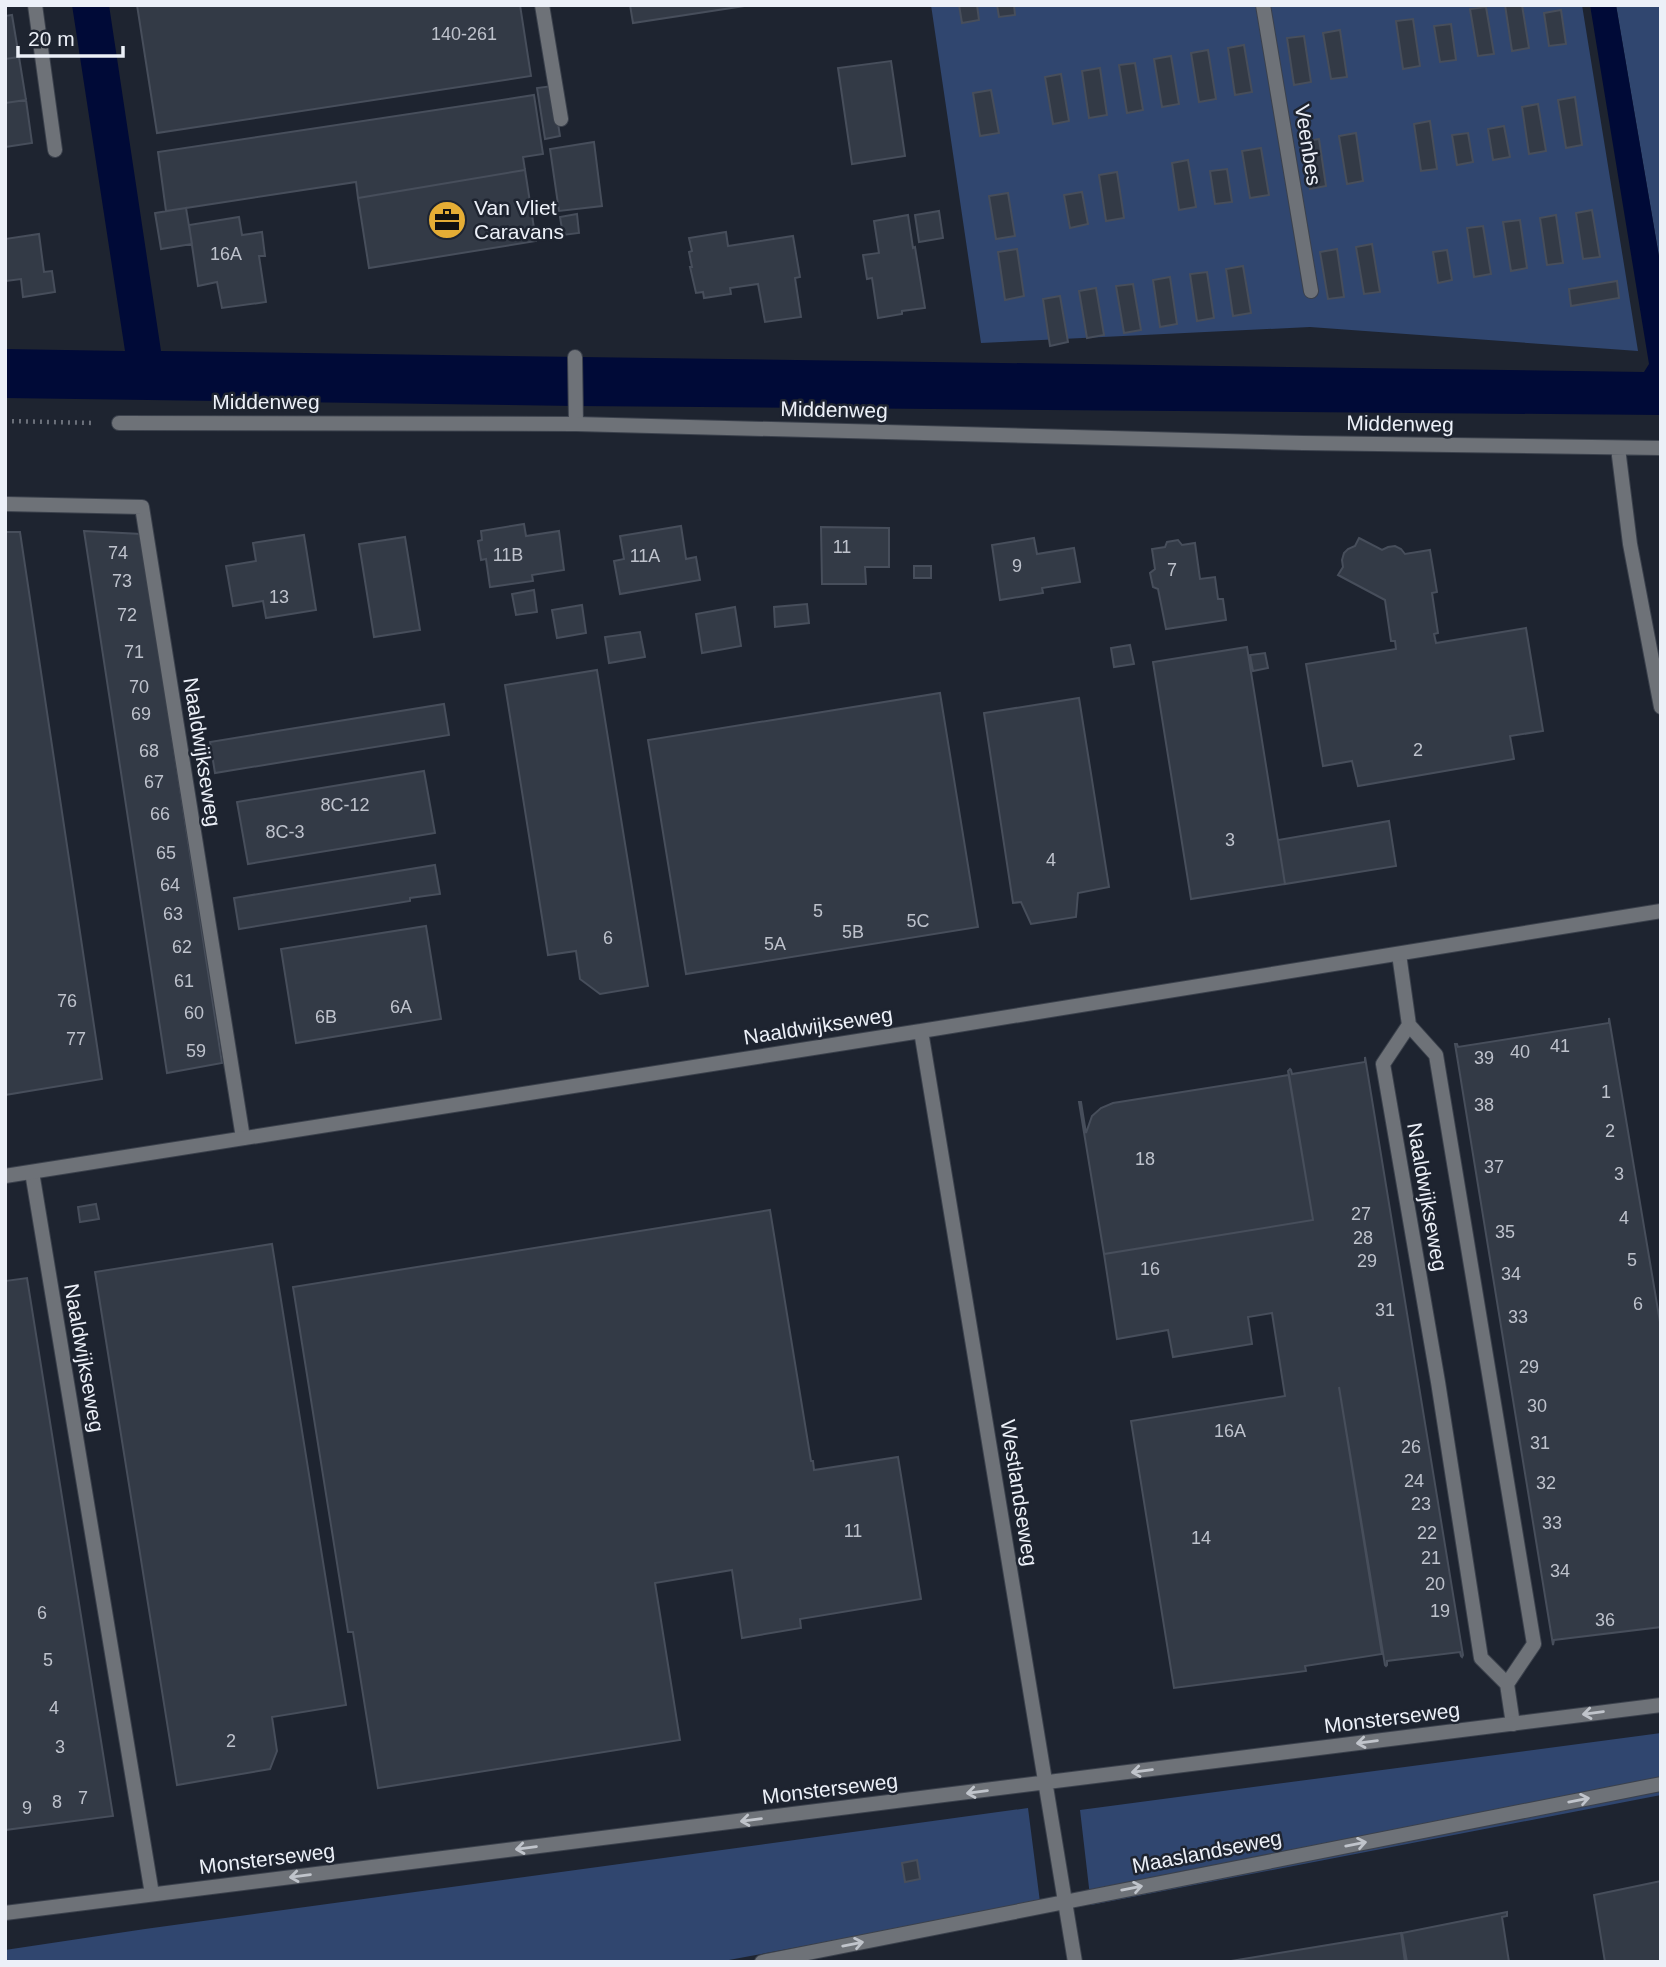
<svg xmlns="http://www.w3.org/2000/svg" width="1666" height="1967" font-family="Arial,sans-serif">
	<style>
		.green { fill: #30466f }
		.water { fill: #000a37 }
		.building { fill: #333a46; stroke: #474e5b; stroke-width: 2 }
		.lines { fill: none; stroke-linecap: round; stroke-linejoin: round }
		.service-casing { stroke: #3b414c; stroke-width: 16 }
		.minor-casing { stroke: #3b414c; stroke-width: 16 }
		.path { stroke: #6b707a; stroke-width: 4.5; stroke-dasharray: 2 5; stroke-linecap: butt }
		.service { stroke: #6e7278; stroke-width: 14 }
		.minor { stroke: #6e7278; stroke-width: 14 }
		.oneway { stroke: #c0c4cb }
		.labels { text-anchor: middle; stroke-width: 5; stroke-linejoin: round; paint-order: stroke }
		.number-label { font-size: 18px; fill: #bec2cc }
		.street-label { font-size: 21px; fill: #ecf0f8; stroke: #1e2430 }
		.poi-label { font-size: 21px; fill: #ecf0f8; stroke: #1e2430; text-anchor: start }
	</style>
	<rect width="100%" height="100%" fill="#1e2430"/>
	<path class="green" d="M931,5H1582L1638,351L1310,327L981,343Z
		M1616,5H1661V268Z
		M1661,1733V1795L1091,1905L1080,1810Z
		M1028,1808L1040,1902L718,1962H5V1950L145,1929Z"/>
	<path class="water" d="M72,5H109L161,351L1644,372L1649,364L1590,5H1616L1661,268V415L575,406L5,398V349L125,351Z"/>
	<path class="building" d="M137,5H520L531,76L157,133Z
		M630,5H751L633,23Z
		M959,5H977L979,20L962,23Z
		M997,5H1014L1015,15L999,17Z
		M1505,5H1522L1529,48L1512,51Z
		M1486,7L1494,54L1478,56L1470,9Z
		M1561,10L1566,44L1549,46L1544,13Z
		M12,15L19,57L5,59V16Z
		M1413,19L1420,66L1403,69L1396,21Z
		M1451,24L1456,60L1440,62L1434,26Z
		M1340,30L1347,77L1331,79L1323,33Z
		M1304,36L1311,82L1294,85L1287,38Z
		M1244,45L1252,92L1235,95L1228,48Z
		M1208,50L1216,99L1199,102L1191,53Z
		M1171,56L1179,104L1162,107L1154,59Z
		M19,57L26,100L5,103V59Z
		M891,61L905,156L852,164L838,68Z
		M1135,63L1143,110L1127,113L1119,65Z
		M1100,68L1107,115L1089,118L1082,71Z
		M1061,74L1069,121L1053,124L1045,77Z
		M552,86L560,136L545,139L537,88Z
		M991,90L999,133L980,136L973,93Z
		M534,95L543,154L523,157L525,170L358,198L356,182L166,211L158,152Z
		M1575,97L1582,145L1566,148L1558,100Z
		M26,100L32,143L5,147V103Z
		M1538,104L1546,151L1529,154L1522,107Z
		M1430,121L1437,169L1421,171L1414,124Z
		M1504,126L1510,157L1493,160L1488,129Z
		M1356,133L1363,181L1347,184L1339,136Z
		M1468,133L1473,162L1457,165L1452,135Z
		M1319,139L1326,186L1310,189L1302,142Z
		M594,142L602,206L559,211L550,149Z
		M1261,148L1269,195L1250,198L1242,151Z
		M1188,160L1196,207L1179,210L1172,163Z
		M1227,169L1232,202L1215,204L1210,171Z
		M525,170L536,241L369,268L358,198Z
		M1117,172L1124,218L1106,221L1099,175Z
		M1082,192L1088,224L1070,228L1064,195Z
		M1008,193L1015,236L996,239L989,196Z
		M186,208L192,244L161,249L155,213Z
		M1592,210L1600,257L1583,259L1576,213Z
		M939,211L943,238L919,242L915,215Z
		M577,214L579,233L563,235L560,217Z
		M908,215L913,248L915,247L925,308L902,311V314L878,318L872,278L867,279L863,255L879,253L874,221Z
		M1556,215L1563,263L1547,265L1540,218Z
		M239,217L242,235L262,232L265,256H259L266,302L222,308L217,282L198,286L189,225Z
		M1520,220L1527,268L1511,271L1503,222Z
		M1483,226L1491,274L1474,277L1467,228Z
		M726,232L728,246L793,236L800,277L795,278L801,317L765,322L758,284L730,288L731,294L704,298L703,292L696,293L690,267H692L689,252L692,251L689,238Z
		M39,234L44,272L52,271L55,292L23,297L21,279L5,281V239Z
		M1372,244L1380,292L1364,294L1356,247Z
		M1017,249L1024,296L1005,300L998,252Z
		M1337,249L1344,297L1328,299L1320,252Z
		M1447,250L1452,280L1438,283L1433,252Z
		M1243,266L1251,313L1233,316L1226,269Z
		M1207,272L1214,318L1197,321L1190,274Z
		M1170,277L1177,324L1160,327L1153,280Z
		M1617,281L1619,298L1571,306L1569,289Z
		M1133,284L1141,330L1124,333L1116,286Z
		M1096,288L1104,335L1087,338L1079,291Z
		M1060,296L1068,342L1050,346L1043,299Z
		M524,524L526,536L559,531L564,570L532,575L533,581L490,587L486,559L481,560L478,541L482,540L481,531Z
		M681,526L686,559L696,557L700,580L620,594L614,561L624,559L620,536Z
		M821,527L889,528V567H865L866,584H822Z
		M84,531L141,534L222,1063L167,1073Z
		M5,532H20L102,1079L5,1095Z
		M304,535L316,610L266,618L263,601L233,606L226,566L256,561L253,543Z
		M405,537L420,630L374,637L359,544Z
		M1034,538L1037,554L1074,548L1080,582L1042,588L1043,593L1000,600L992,545Z
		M1359,538L1382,550L1388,547L1395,546L1401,549L1405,554L1430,550L1437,592L1432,593L1438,633L1434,634L1436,643L1526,628L1543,731L1510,736L1514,759L1358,786L1352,761L1323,766L1306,664L1396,649L1395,641H1391L1385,600L1338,575L1343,567L1342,560L1344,553L1348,549L1355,546Z
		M1178,540L1182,545L1195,543L1200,579L1215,577L1218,599H1223L1226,620L1166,629L1158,589L1153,587L1150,573L1155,569L1152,549L1165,547L1167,542Z
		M914,566H931V578H914Z
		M534,590L537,612L516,615L512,594Z
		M807,604L809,623L775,627L774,607Z
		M582,605L586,633L557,638L552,610Z
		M735,607L741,646L702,653L696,614Z
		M640,632L645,657L609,663L605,637Z
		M1130,645L1134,664L1114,667L1111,648Z
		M1247,647L1285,884L1191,899L1153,662Z
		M1265,653L1268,668L1253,671L1250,655Z
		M597,670L648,986L600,994L580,979L576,951L548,955L505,685Z
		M940,693L978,927L686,974L648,740Z
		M1079,698L1109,887L1078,893L1076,917L1031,924L1021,902L1013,903L984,713Z
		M444,704L449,735L215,773L210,742Z
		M424,771L435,833L248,864L237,802Z
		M1389,821L1396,866L1285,884L1278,840Z
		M435,865L440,894L410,898V901L239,929L234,898Z
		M426,926L441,1019L296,1043L281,949Z
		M1609,1018L1661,1328V1627L1554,1640L1553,1645L1455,1044H1457L1458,1047L1609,1023Z
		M1365,1057L1463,1655L1462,1657L1461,1656L1460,1652L1387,1661V1665L1386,1666L1385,1665L1339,1387L1382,1654L1305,1666L1306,1671L1174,1688L1131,1421L1285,1396L1272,1313L1248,1317L1252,1344L1173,1357L1168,1330L1117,1339L1104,1254L1313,1220L1288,1071L1290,1069L1291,1070L1292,1074L1365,1062Z
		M1289,1075L1313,1220L1104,1254L1079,1102H1081L1086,1133L1092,1116L1101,1108L1113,1103Z
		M96,1204L99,1219L80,1222L78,1207Z
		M770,1210L811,1461H813L814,1470L898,1457L921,1599L800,1619L801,1628L742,1638L732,1570L655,1583L680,1740L378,1788L353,1632H348L293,1287Z
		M272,1244L346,1705L272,1717L277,1751L270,1769L177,1785L95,1272Z
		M27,1278L113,1816L5,1830V1281Z
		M917,1860L920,1879L905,1882L902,1863Z
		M1661,1881V1962H1605L1594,1895Z
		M1507,1912V1916L1502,1917L1509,1962H1407L1402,1933Z
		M1401,1933L1405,1962H1225Z"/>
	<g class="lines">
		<defs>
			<path id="service" d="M35,5L55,150
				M542,5L561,119
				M1263,5L1311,291
				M575,357L576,424
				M5,504L142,507L243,1138
				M1399,954L1409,1025L1436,1055L1534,1644L1507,1684
				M1409,1025L1383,1064L1438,1382L1481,1658L1507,1684L1513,1724
				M32,1172L152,1894"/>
			<path id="minor" d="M119,423L576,424L1303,443L1661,448
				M1618,448L1630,544L1661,707
				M921,1031L1075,1962
				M5,1176L921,1031L1661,911
				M5,1913L1661,1705
				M762,1962L1661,1784"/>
		</defs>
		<use href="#service" class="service-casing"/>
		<use href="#minor" class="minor-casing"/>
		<path class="path" d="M5,421L95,423"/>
		<use href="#service" class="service"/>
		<use href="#minor" class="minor"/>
	</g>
	<defs><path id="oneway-shaft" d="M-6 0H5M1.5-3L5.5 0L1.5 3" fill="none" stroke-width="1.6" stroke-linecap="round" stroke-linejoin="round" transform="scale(1.75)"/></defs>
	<g class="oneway">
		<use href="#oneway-shaft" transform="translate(1593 1713) rotate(173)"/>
		<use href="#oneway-shaft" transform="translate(1367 1742) rotate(173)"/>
		<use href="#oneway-shaft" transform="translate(1142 1771) rotate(173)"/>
		<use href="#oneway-shaft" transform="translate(977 1792) rotate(173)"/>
		<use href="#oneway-shaft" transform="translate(1579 1800) rotate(-11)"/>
		<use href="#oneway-shaft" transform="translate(751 1820) rotate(173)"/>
		<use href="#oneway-shaft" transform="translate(1356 1844) rotate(-11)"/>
		<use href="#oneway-shaft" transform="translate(526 1848) rotate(173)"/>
		<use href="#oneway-shaft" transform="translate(300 1876) rotate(173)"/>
		<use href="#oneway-shaft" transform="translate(1132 1888) rotate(-11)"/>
		<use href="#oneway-shaft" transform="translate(853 1944) rotate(-11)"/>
	</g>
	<defs>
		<symbol id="office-disc" viewBox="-11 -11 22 22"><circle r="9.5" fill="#e5ad35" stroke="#1e2430"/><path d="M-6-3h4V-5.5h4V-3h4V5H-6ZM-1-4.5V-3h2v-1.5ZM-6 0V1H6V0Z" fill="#111"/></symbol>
	</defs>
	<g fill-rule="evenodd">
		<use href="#office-disc" x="425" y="198" width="44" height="44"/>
	</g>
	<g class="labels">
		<g class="number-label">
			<text x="464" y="40">140-261</text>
			<text x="226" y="260">16A</text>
			<text x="842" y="553">11</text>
			<text x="118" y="559">74</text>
			<text x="508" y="561">11B</text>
			<text x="645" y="562">11A</text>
			<text x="1017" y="572">9</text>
			<text x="1172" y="576">7</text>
			<text x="122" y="587">73</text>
			<text x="279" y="603">13</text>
			<text x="127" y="621">72</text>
			<text x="134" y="658">71</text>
			<text x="139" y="693">70</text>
			<text x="141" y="720">69</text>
			<text x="1418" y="756">2</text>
			<text x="149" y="757">68</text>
			<text x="154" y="788">67</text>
			<text x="345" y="811">8C-12</text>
			<text x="160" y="820">66</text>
			<text x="285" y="838">8C-3</text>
			<text x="1230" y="846">3</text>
			<text x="166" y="859">65</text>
			<text x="1051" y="866">4</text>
			<text x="170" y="891">64</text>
			<text x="818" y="917">5</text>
			<text x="173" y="920">63</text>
			<text x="918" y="927">5C</text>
			<text x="853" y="938">5B</text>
			<text x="608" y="944">6</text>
			<text x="775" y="950">5A</text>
			<text x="182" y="953">62</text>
			<text x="184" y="987">61</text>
			<text x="67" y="1007">76</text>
			<text x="401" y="1013">6A</text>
			<text x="194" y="1019">60</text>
			<text x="326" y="1023">6B</text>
			<text x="76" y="1045">77</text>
			<text x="1560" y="1052">41</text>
			<text x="196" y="1057">59</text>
			<text x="1520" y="1058">40</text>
			<text x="1484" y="1064">39</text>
			<text x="1606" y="1098">1</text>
			<text x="1484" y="1111">38</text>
			<text x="1610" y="1137">2</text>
			<text x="1145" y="1165">18</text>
			<text x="1494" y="1173">37</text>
			<text x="1619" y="1180">3</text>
			<text x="1361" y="1220">27</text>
			<text x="1624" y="1224">4</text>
			<text x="1505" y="1238">35</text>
			<text x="1363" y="1244">28</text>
			<text x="1632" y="1266">5</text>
			<text x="1367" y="1267">29</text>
			<text x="1150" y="1275">16</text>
			<text x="1511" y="1280">34</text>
			<text x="1638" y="1310">6</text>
			<text x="1385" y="1316">31</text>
			<text x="1518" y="1323">33</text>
			<text x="1529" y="1373">29</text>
			<text x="1537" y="1412">30</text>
			<text x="1230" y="1437">16A</text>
			<text x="1540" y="1449">31</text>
			<text x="1411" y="1453">26</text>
			<text x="1414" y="1487">24</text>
			<text x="1546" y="1489">32</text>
			<text x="1421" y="1510">23</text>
			<text x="1552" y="1529">33</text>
			<text x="853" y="1537">11</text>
			<text x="1427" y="1539">22</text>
			<text x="1201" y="1544">14</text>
			<text x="1431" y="1564">21</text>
			<text x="1560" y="1577">34</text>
			<text x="1435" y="1590">20</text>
			<text x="1440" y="1617">19</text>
			<text x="42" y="1619">6</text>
			<text x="1605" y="1626">36</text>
			<text x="48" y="1666">5</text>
			<text x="54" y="1714">4</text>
			<text x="231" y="1747">2</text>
			<text x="60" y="1753">3</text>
			<text x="83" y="1804">7</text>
			<text x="57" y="1808">8</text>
			<text x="27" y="1814">9</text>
		</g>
		<g class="street-label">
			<text transform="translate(1308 145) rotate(81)" y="7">Veenbes</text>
			<text x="266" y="409">Middenweg</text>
			<text transform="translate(834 410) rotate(1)" y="7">Middenweg</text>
			<text transform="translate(1400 424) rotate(1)" y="7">Middenweg</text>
			<text transform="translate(202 752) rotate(81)" y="7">Naaldwijkseweg</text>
			<text transform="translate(818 1026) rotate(-9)" y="7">Naaldwijkseweg</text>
			<text transform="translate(1427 1197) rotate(80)" y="7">Naaldwijkseweg</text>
			<text transform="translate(84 1358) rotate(80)" y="7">Naaldwijkseweg</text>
			<text transform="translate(1019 1493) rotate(81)" y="7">Westlandseweg</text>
			<text transform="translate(1392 1718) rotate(-7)" y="7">Monsterseweg</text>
			<text transform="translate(830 1789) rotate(-7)" y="7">Monsterseweg</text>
			<text transform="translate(1207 1852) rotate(-11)" y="7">Maaslandseweg</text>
			<text transform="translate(267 1859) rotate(-7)" y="7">Monsterseweg</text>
		</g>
		<g class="poi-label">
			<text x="474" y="215">Van Vliet<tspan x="474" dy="24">Caravans</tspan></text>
		</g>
	</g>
	<rect width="1666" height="1967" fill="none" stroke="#ecf0f8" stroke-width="14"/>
	<path d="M18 46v10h105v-10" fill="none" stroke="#ecf0f8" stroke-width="3.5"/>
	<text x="28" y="46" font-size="21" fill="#ecf0f8" stroke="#1e2430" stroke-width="5" paint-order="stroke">20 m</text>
</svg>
